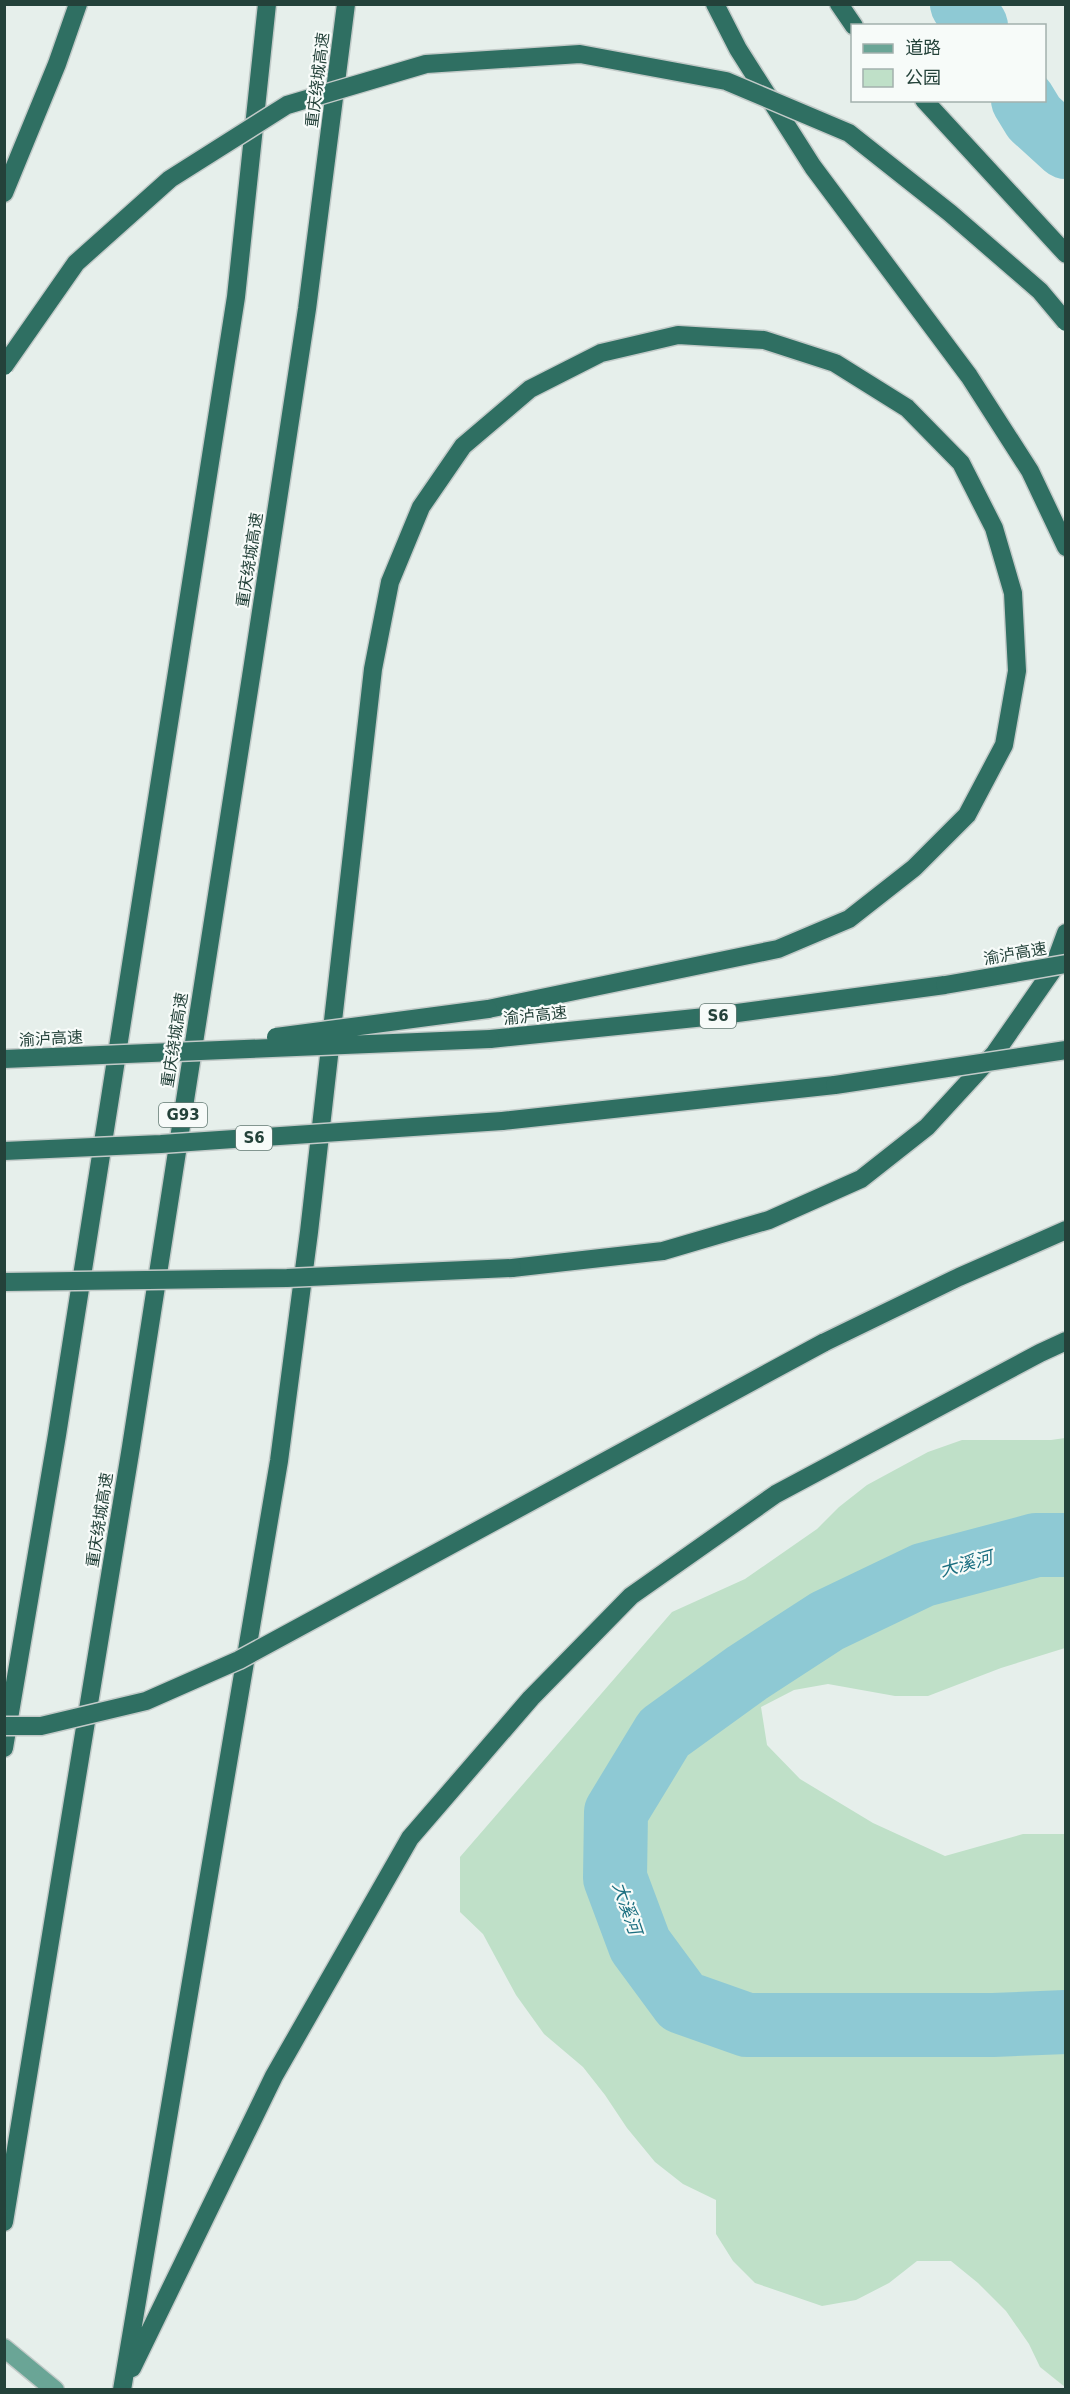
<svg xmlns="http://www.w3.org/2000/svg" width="1070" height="2394" font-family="'DejaVu Sans','Noto Sans SC',sans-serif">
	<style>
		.green { fill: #bfe0c8 }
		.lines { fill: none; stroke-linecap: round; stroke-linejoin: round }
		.river { stroke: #8ec9d4; stroke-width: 64 }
		.major-casing { stroke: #c2cac8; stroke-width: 21 }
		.highway-casing { stroke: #c2cac8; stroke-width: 21 }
		.major { stroke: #6aa596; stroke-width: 18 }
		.highway { stroke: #2f6f62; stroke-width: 18 }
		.highway-bridge-casing { stroke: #c2cac8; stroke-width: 21; stroke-linecap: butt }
		.highway-bridge { stroke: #2f6f62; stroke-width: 18 }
		.labels { text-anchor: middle; stroke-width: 4.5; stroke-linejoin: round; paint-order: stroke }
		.shield { fill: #f7fbf9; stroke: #637a73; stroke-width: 1.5 }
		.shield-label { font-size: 15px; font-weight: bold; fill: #24423a }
		.street-label { font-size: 16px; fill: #24423a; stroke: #f7fbf9 }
		.water-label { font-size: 18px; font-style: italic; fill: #1c6f80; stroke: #f7fbf9 }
	</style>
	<rect width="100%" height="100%" fill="#e6efeb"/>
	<path class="green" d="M1065,1438V1648L1001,1668L928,1696H895L828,1684L794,1690L761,1707L767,1745L800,1779L873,1823L945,1856L1023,1834H1065V2387L1040,2367L1029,2344L1006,2311L978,2283L951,2261H917L889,2283L856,2300L822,2306L755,2283L733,2261L716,2234V2200L683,2184L655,2162L627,2128L605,2095L583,2067L544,2034L516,1995L483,1934L460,1912V1857L672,1612L745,1579L817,1529L839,1507L867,1485L928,1452L962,1440H1051Z"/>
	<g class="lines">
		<path class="river" d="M962,4L976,26
			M1023,100L1034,118L1066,147
			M1066,1545H1036L923,1575L827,1621L747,1673L664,1733L616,1812L615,1878L640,1945L682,2002L747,2025H993L1066,2022"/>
		<defs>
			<path id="major" d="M4,2348L55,2390"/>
			<path id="highway" d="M715,4L738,49L813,167L969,376L1030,471L1066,547
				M839,4L854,26
				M924,100L1066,254
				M4,193L57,64L78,4
				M490,1039L715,1016L945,985
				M502,1121L835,1085
				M512,1268L663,1251L769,1220L861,1179L927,1127L995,1053L1052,971L1066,933
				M823,1343L959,1277L1066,1230
				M4,1748L57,1435L236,297L267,4
				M4,2222L131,1447L253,664L307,309L346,4
				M132,2368L274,2076L410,1838L531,1698L631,1596L776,1494L1040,1353L1066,1341
				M122,2390L279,1461L309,1232L373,669L390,582L421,507L463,446L530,389L601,353L678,335L764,340L835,363L907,408L961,463L994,528L1013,593L1017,671L1004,745L967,815L914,868L849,919L778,949L488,1009"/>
		</defs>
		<use href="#major" class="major-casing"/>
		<use href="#highway" class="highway-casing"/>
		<use href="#major" class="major"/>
		<use href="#highway" class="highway"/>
		<defs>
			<path id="highway-bridge" d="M4,366L76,263L170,179L287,105L426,64L580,54L726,81L849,133L950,213L1040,291L1066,322
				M945,985L1066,964
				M276,1037L488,1009
				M4,1059L490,1039
				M835,1085L1066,1050
				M4,1151L161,1144L502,1121
				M4,1282L287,1278L512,1268
				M4,1726H41L146,1701L239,1660L823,1343"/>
		</defs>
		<use href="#highway-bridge" class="highway-bridge-casing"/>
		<use href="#highway-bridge" class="highway-bridge"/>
	</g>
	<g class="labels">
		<g class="shield">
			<rect x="700" y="1004" width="36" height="24" rx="4.5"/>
			<rect x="159" y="1103" width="48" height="24" rx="4.5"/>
			<rect x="236" y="1126" width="36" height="24" rx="4.5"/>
		</g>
		<g class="shield-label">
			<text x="718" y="1021">S6</text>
			<text x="183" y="1120">G93</text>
			<text x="254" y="1143">S6</text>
		</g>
		<g class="street-label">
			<text transform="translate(317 80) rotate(-83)" y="6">重庆绕城高速</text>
			<text transform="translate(249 560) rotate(-81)" y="6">重庆绕城高速</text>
			<text transform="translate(1015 953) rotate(-10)" y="6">渝泸高速</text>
			<text transform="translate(535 1015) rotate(-6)" y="6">渝泸高速</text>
			<text transform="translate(51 1038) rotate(-3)" y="6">渝泸高速</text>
			<text transform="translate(174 1040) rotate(-81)" y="6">重庆绕城高速</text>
			<text transform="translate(99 1520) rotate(-81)" y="6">重庆绕城高速</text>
		</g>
		<g class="water-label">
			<text transform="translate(966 1564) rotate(-15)" y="6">大溪河</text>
			<text transform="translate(627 1908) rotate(71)" y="6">大溪河</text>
		</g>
	</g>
	<rect width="1070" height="2394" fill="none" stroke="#24423a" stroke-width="12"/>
	<rect x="851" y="24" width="195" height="78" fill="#f7fbf9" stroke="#a3b1ad" stroke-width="1.5"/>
	<rect x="863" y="44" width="30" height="9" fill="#6aa596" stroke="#a3b1ad" stroke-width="1.5"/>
	<text x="905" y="54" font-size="18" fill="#24423a">道路</text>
	<rect x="863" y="69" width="30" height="18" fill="#bfe0c8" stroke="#a3b1ad" stroke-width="1.5"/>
	<text x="905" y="84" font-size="18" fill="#24423a">公园</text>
</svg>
